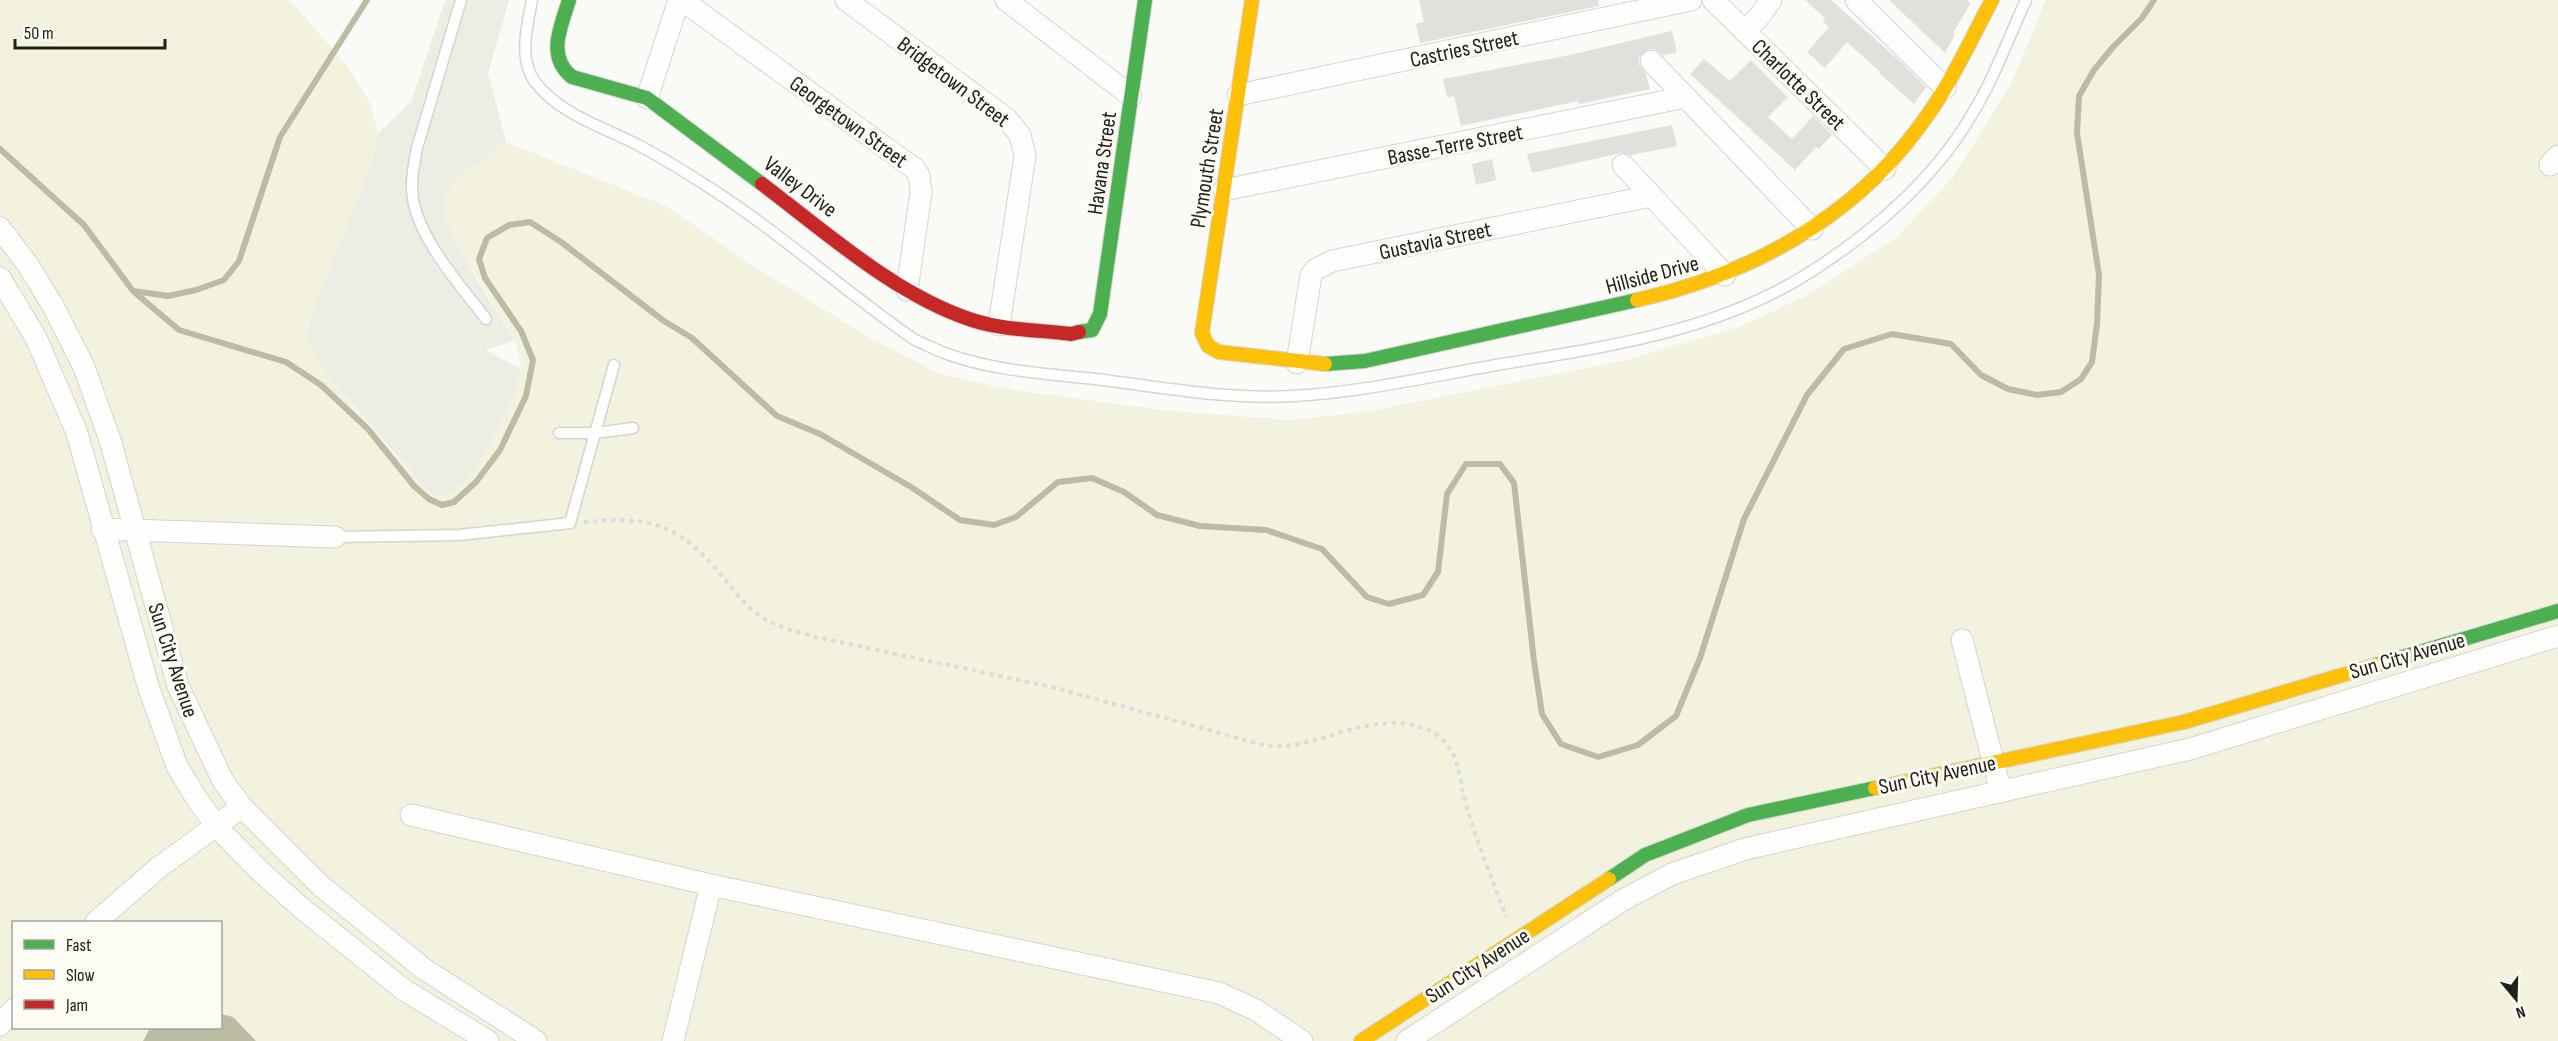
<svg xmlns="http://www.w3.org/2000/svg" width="2558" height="1041" font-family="'Sofia Sans Condensed',sans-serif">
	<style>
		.built { fill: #edede4 }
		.green { fill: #f2f2de; fill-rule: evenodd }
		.water { fill: #bcbca5 }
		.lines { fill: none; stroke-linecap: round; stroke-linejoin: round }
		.stream { stroke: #bcbca5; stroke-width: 6 }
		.building { fill: #e0e0dc }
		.lane-casing { stroke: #d4d4d1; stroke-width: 13 }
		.street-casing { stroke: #d4d4d1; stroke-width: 23 }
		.fast-casing { stroke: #d4d4d1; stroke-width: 16 }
		.slow-casing { stroke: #d4d4d1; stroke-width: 16 }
		.jam-casing { stroke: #d4d4d1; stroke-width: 16 }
		.path { stroke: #dcdcdb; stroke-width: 4; stroke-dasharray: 4.5 4.5; stroke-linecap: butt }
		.lane { stroke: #fefefe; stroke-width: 10 }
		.street { stroke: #fefefe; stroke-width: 21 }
		.fast { stroke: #4caf50; stroke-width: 14 }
		.slow { stroke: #ffc107; stroke-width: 14 }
		.jam { stroke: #c62828; stroke-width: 14 }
		.labels { text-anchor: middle; stroke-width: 6; stroke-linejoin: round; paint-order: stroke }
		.street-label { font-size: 22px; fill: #20201d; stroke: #fcfcf4 }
	</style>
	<rect width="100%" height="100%" fill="#fafaf6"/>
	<path class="built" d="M445,0H509L488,73L506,142L453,182L445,217L477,280L515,340L486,350L522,370L513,400L477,470L462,485L448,494L438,497L428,491L329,378L312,354L306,335L310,317L368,172L378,133L411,102Z"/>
	<path class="green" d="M0,0H287L297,8L348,67L370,103L378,133L368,172L310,317C309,323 305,330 306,335C307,363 405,465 428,491L438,497L448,494L462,485L477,470L513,400L522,370L515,340L455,240L445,217L443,200L453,182L506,142L666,206L755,267L870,338L940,374L1007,389L1161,410L1288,420L1365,412L1623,361L1737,328L1808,295L1897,237L1954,176L2012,82L2046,0H2558V1041H0ZM14,922H220V1028H14Z"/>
	<path class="water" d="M221,1014L233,1017L256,1041H143L150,1028H220Z"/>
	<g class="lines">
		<path class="stream" d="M0,149L84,225L133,291L179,330L286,362L321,385L368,429L414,486L429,499L442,505L454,502L476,482L500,450L526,396L533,360L521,331L485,278L479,259L487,238L509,225L530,222L561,242L664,321L692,338L777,416L820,434L911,487L960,520L994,525L1016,517L1058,482L1092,478L1124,492L1157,515L1200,526L1266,530L1322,549L1367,597L1389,604L1423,595L1438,572L1447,494L1466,464H1500L1514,483L1534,661L1542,714L1561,744L1598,757L1638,745L1676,716L1700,658L1744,519L1807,395L1844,349L1892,334L1951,344L1981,375L2008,389L2037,395L2061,392L2081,379L2092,362L2097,324L2099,275L2077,133L2079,96L2094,70L2113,47L2142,18L2154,0
			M134,291L168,296L196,290L224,280L239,261L280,137L367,0"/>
	</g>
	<path class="building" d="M1419,0H1598L1599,6L1420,43L1416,24L1424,22Z
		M1805,0H1831L1902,63L1926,87L1914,104L1879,73L1880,72L1847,42L1825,68L1807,52L1829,27L1823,21L1825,18Z
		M1889,0H1967L1970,4L1953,33L1955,34L1945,53Z
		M1672,31L1677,52L1663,55L1655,49H1649L1639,57V65L1646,74L1650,89L1579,104L1578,101L1461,126L1454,96L1447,97L1443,79L1570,55Z
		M1704,59L1730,81L1751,60L1788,97L1768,117L1792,139L1813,116L1832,135L1819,149L1816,147L1795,170L1690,74Z
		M1672,125L1677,146L1631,155L1621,153L1532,173L1527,154Z
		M1492,159L1496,180L1476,185L1472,164Z"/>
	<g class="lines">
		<defs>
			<path id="lane" d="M461,0L417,148C414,165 410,182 413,199C420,241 461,286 486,319
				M532,0C527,26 518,61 536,83C559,113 600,126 632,142C659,155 685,172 710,188C782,234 845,292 915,340C927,345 938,351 950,355C996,371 1048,374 1095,379C1161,387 1226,400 1293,396C1365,392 1437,375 1508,363C1612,346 1721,330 1812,271C1873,232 1934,179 1971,116C1994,79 2008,39 2026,0
				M559,433H596L633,428
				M335,537L459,535L570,523L614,365"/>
			<path id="street" d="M682,0L915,169L919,176L921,192L907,290
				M846,0L1007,119L1020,135L1025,156L999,325
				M1006,0L1131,96
				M1713,0L1885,169
				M1856,0L1945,88
				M1744,31L1758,18L1771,0
				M1651,61L1812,229
				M1238,95L1691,0
				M647,98L679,0
				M1623,165L1725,275
				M2550,165L2558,156
				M1224,190L1686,97
				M0,228L28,265L53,306L84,367L111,443L178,686L223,781L242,807L321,886L424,969L536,1041
				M0,278L36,338L77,433L149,689L177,766L195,796L216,826L260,871L299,906L404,990L488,1041
				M1297,363L1311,275L1315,270L1332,261L1651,196
				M102,529L335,537
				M1962,640L2001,792
				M411,815L711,885L1219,993L1256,1010L1302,1041
				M96,922L158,868L242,807
				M0,1025L14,1009
				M673,1041L711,885
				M1407,1041L1623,900L1672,874L1745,849L2190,749L2558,636"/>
			<path id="fast" d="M569,0C561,27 546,56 572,77L647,98L762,184
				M1079,332L1092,330L1100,314L1145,0
				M1325,364L1365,361L1637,300
				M2376,665L2558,611
				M1609,879L1645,855L1748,815L1875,788"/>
			<path id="slow" d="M1252,0L1202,333L1208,346L1219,352L1325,364
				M1637,300C1748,275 1851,220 1919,127C1949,88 1969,43 1992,0
				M1875,788L2184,722L2376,665
				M1361,1041L1609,879"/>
			<path id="jam" d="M762,184C826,232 895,295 972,320C1002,330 1039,330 1071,334L1079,332"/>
		</defs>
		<use href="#lane" class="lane-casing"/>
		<use href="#street" class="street-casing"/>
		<use href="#fast" class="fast-casing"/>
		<use href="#slow" class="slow-casing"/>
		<use href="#jam" class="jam-casing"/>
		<path class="path" d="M584,522C648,516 675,522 718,571C731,586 743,604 759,615C775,627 796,631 815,637L1052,687L1267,746C1306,749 1338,729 1377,724C1401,721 1428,724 1445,742C1460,759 1459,777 1464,797C1475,838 1492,878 1506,917"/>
		<use href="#lane" class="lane"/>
		<use href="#street" class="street"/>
		<use href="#fast" class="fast"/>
		<use href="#slow" class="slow"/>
		<use href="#jam" class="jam"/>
	</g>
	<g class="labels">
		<g class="street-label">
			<text transform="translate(1464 48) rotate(-12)" y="8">Castries Street</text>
			<text transform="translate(954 81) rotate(37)" y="8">Bridgetown Street</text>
			<text transform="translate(1799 84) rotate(44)" y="8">Charlotte Street</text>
			<text transform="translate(849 121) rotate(36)" y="8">Georgetown Street</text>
			<text transform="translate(1455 144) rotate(-11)" y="8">Basse-Terre Street</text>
			<text transform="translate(1101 163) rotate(-82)" y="8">Havana Street</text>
			<text transform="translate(1206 168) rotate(-81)" y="8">Plymouth Street</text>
			<text transform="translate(801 186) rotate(37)" y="8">Valley Drive</text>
			<text transform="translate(1435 240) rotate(-12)" y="8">Gustavia Street</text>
			<text transform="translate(1652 274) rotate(-15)" y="8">Hillside Drive</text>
			<text transform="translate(2407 655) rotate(-16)" y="8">Sun City Avenue</text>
			<text transform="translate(174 660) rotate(72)" y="8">Sun City Avenue</text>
			<text transform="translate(1937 774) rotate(-12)" y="8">Sun City Avenue</text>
			<text transform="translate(1477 965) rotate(-33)" y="8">Sun City Avenue</text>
		</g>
	</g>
	<rect x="12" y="921" width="210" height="108" fill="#fcfcf4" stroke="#a4a49e" stroke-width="1.5"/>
	<rect x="24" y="940" width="30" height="9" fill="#4caf50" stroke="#a4a49e" stroke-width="1.5"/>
	<text x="66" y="951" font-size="18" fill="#20201d">Fast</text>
	<rect x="24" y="970" width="30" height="9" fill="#ffc107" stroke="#a4a49e" stroke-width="1.5"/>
	<text x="66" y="981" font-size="18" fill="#20201d">Slow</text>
	<rect x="24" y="1000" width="30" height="9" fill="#c62828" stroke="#a4a49e" stroke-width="1.5"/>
	<text x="66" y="1011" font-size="18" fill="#20201d">Jam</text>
	<g transform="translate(2516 999) rotate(161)" stroke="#fcfcf4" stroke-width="4.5" paint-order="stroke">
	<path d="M0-4.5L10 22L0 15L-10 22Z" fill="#20201d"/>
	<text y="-9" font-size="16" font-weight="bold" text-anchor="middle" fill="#20201d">N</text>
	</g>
	<path d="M15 39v9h150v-9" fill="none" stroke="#20201d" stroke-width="3"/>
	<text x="24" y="39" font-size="18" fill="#20201d" stroke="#fcfcf4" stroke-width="4.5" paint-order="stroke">50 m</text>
</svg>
